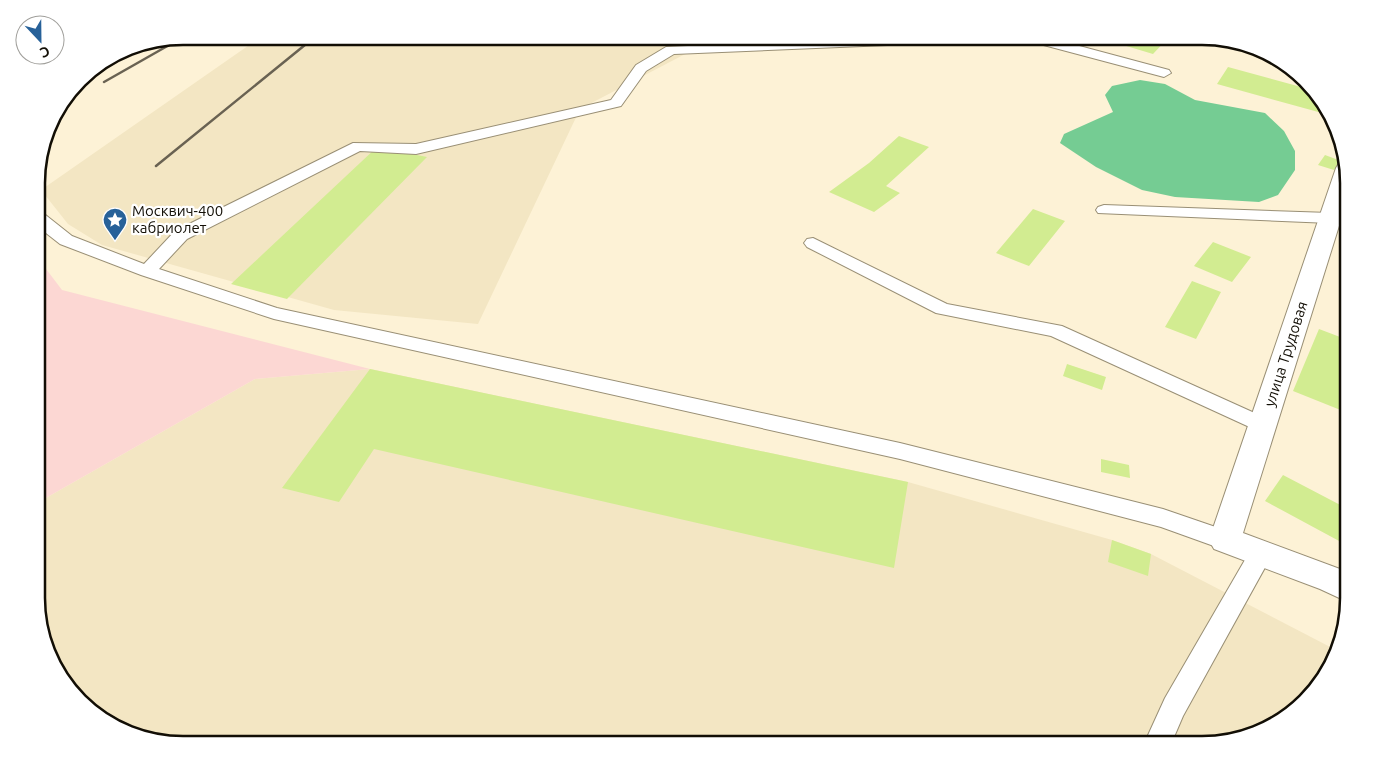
<svg xmlns="http://www.w3.org/2000/svg" width="1385" height="781" font-family="Ubuntu,sans-serif">
	<style>
		.built { fill: #f3e6c3 }
		.green { fill: #fcd7d3 }
		.water { fill: #75cc93 }
		.building { fill: #d2ec91 }
		.lines { fill: none; stroke-linecap: round; stroke-linejoin: round }
		.lane-casing { stroke: #998f75; stroke-width: 2 }
		.street-casing { stroke: #998f75; stroke-width: 2 }
		.lane { fill: #fff; fill-rule: evenodd }
		.street { fill: #fff; fill-rule: evenodd }
		.rail { stroke: #696252; stroke-width: 2.5 }
		.labels { text-anchor: middle; stroke-width: 4.5; stroke-linejoin: round; paint-order: stroke }
		.poi-label { font-size: 15px; fill: #120e05; stroke: #fff; text-anchor: start }
		.street-label { font-size: 15px; fill: #120e05; stroke: #fff }
		.rim { fill: none; stroke: #120e05; stroke-width: 2.5 }
	</style>
	<rect width="100%" height="100%" fill="#fdf2d6"/>
	<path class="built" d="M262,36H703L689,52L580,109L478,324L334,310L102,245L68,224L41,190Z
		M370,369L908,482L1112,540L1151,554L1336,650L1329,671L1283,720L1211,744L183,745L110,725L61,679L37,617V503L255,379Z"/>
	<path class="green" d="M37,257L62,290L370,369L255,379L37,503Z"/>
	<path class="water" d="M1140,80L1165,84L1195,100L1265,113L1284,131L1295,151V170L1278,195L1259,202L1175,197L1142,190L1096,167L1060,143L1064,134L1113,112L1105,95L1112,86Z"/>
	<path class="building" d="M1093,36H1170L1153,54Z
		M1228,67L1312,90L1324,102L1326,106L1322,113L1217,84Z
		M899,136L929,147L886,186L900,193L874,212L829,192L869,163Z
		M377,147L427,157L287,299L231,284Z
		M1325,155L1341,161L1334,170L1318,165Z
		M1033,209L1065,221L1029,266L996,253Z
		M1213,242L1251,257L1232,282L1194,266Z
		M1192,281L1221,292L1196,339L1165,327Z
		M1319,329L1348,340V413L1293,391Z
		M1067,364L1106,377L1102,390L1063,376Z
		M370,369L908,482L894,568L374,449L339,502L282,488Z
		M1101,459L1129,465L1130,478L1101,472Z
		M1283,475L1348,509V530L1341,542L1265,501Z
		M1112,540L1151,554L1148,576L1108,562Z"/>
	<g class="lines">
		<defs>
			<path id="lane" d="M908,36H1013L1007,40L674,54L646,71L621,106L416,154L360,151L187,239L159,269L277,308L900,443L1163,509L1233,533L1237,540L1233,547L1225,550L1161,527L900,459L274,319L141,275L60,244L37,226V212L43,213L72,236L144,264L175,231L353,143L416,144L611,100L636,65L666,47Z
				M1020,36H1042L1169,70L1171,73L1164,77L1021,39Z
				M1104,205L1330,213L1336,214L1338,218L1336,222L1330,223L1098,213L1096,210L1098,207Z
				M813,238L947,304L1062,326L1270,420L1273,425L1270,430L1263,433L1256,430L1051,336L936,313L807,247L804,243L807,239Z
				M1261,543L1269,546L1273,553L1183,716L1171,744H1144L1165,698L1253,546Z"/>
			<path id="street" d="M1345,162L1348,173V197L1243,533L1348,572V602L1320,589L1214,549L1209,540L1336,168L1339,163Z"/>
		</defs>
		<use href="#lane" class="lane-casing"/>
		<use href="#street" class="street-casing"/>
		<use href="#lane" class="lane"/>
		<use href="#street" class="street"/>
		<path class="rail" d="M104,82L185,36
			M156,166L316,36"/>
	</g>
	<defs>
		<symbol id="sight-pin" viewBox="-11 -11 22 30"><path d="M0 17L-7.5 6A9.5 9.5 0 1 1 7.5 6Z" fill="#276199" stroke="#fff"/><path d="M0-6L1.8-2.2L6-1.7L2.9 1.2L3.7 5.4L0 3.3L-3.7 5.4L-2.9 1.2L-6-1.7L-1.8-2.2Z" fill="#fff"/></symbol>
	</defs>
	<g fill-rule="evenodd">
		<use href="#sight-pin" x="101" y="206" width="28" height="38"/>
	</g>
	<g class="labels">
		<g class="poi-label">
			<text x="132" y="216">Москвич-400<tspan x="132" dy="17">кабриолет</tspan></text>
		</g>
		<g class="street-label">
			<text transform="translate(1286 354) rotate(-72)" y="5">улица Трудовая</text>
		</g>
	</g>
	<path d="M0 0H1385V781H0ZM183 45H1202A138 138 0 0 1 1340 183V598A138 138 0 0 1 1202 736H183A138 138 0 0 1 45 598V183A138 138 0 0 1 183 45Z" fill="#fff" fill-rule="evenodd"/>
	<path class="rim" d="M183 45H1202A138 138 0 0 1 1340 183V598A138 138 0 0 1 1202 736H183A138 138 0 0 1 45 598V183A138 138 0 0 1 183 45Z"/>
	<g transform="translate(40 40) rotate(158)"><circle r="24" fill="#ffffff" stroke="#a09f9b"/>
	<path d="M0-4L9 19L0 12L-9 19Z" fill="#276199"/>
	<text y="-8" font-size="14" font-weight="bold" text-anchor="middle" fill="#120e05">С</text>
	</g>
</svg>
